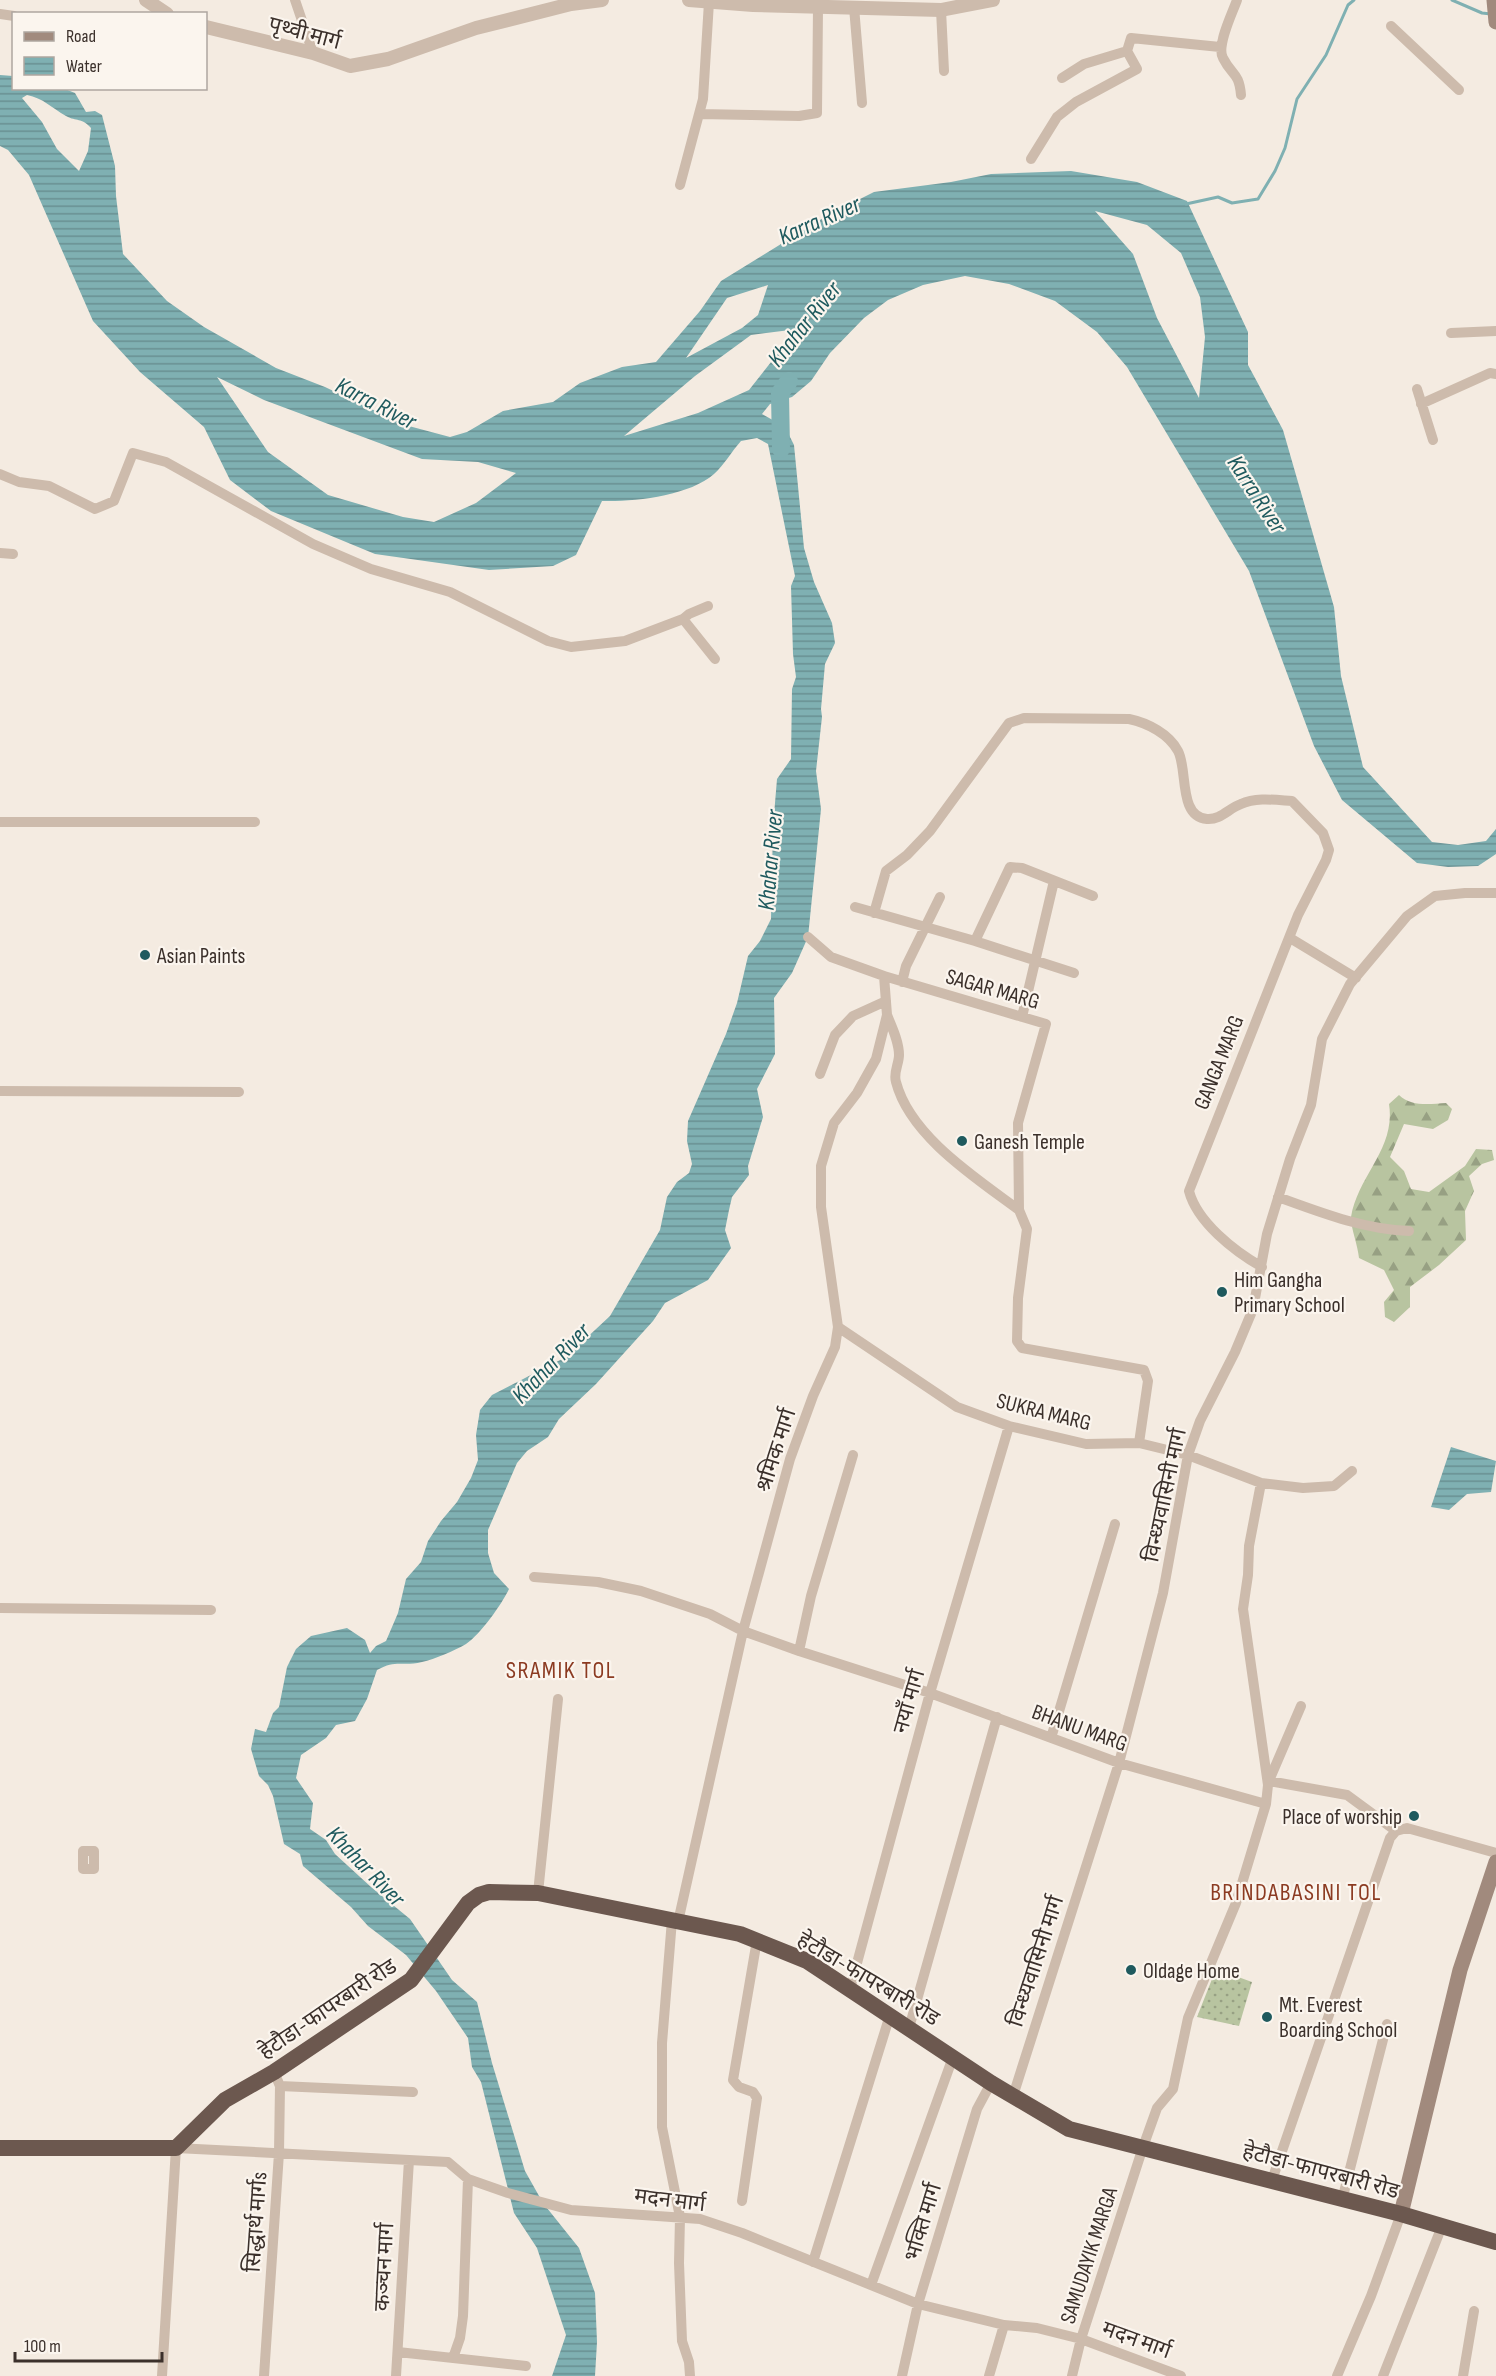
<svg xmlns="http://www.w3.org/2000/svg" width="1496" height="2376" font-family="'Sofia Sans Condensed','Noto Sans Devanagari',sans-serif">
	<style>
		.green { fill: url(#green-dots) }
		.forest { fill: url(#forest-firs) }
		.water { fill: url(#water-rules); fill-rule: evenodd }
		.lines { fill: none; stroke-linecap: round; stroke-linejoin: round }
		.stream { stroke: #7fb0b2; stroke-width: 3 }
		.river { stroke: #7fb0b2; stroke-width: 18 }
		.minor { stroke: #cdbbac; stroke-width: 10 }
		.tertiary { stroke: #cdbbac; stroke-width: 14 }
		.secondary { stroke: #a18a7d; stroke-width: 15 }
		.trunk { stroke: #6c584f; stroke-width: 16 }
		.poi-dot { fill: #1f5a5e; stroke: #fbf5ee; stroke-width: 2 }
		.labels { text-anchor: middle; stroke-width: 4.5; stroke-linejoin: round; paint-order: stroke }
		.street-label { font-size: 22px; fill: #3b302b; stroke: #fbf5ee }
		.poi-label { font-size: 22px; fill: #3b302b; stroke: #fbf5ee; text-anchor: start }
		.water-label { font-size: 24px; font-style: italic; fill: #1f5a5e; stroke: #fbf5ee }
		.neighbourhood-label { font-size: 24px; letter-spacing: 1.5px; fill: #8c3b22; stroke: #fbf5ee }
	</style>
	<defs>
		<pattern id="green-dots" width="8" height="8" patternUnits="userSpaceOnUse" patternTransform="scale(1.5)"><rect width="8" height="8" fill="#b8c4a0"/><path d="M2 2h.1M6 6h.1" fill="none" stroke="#97a083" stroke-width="1.8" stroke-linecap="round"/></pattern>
		<pattern id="forest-firs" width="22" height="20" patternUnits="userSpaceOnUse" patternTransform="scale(1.5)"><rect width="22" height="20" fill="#b8c4a0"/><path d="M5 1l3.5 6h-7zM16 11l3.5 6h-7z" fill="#97a083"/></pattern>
		<pattern id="water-rules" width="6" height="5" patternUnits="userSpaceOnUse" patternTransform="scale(1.5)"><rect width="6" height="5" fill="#7fb0b2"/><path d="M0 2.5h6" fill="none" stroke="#699091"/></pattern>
	</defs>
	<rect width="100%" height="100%" fill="#f4ebe1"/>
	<path class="green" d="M1216,1969L1252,1982L1239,2026L1197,2017Z"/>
	<path class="forest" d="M1399,1095C1411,1107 1430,1104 1446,1103L1452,1109L1448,1120L1433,1129L1404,1124L1390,1157L1404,1171L1411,1189L1429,1192L1465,1166L1476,1149L1492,1150L1494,1160L1482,1164L1469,1176L1474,1191L1465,1211L1466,1240L1439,1265L1410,1287V1307L1394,1322L1385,1317L1384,1302L1394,1290L1384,1270L1359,1258C1358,1246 1350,1225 1351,1217C1358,1175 1396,1149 1389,1104Z"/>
	<path class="water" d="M0,75L13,76L14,88L65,89L75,93L86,112L95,111L102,115L115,166L116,196L123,254L167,301L204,327L276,368L325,387L405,425L450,437L467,432L503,411L553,402L580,383L622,367L656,362L700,311L721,281L828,215L874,192L951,182L991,174L1071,171L1137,182L1187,201L1248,332V365L1283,430L1334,607L1341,676L1363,767L1432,842L1458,845L1486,841L1496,829V854L1478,866L1448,867L1417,863L1342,800L1314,746L1249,571L1127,367L1097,332L1055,301L1009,284L965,276L923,285L888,300L864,318L830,353L811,381L792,397L770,404L762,414L785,427L794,445L804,548L814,582L832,623L835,643L825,664L821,709L822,717L816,771L821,809L808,937L792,973L774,998L775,1054L757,1089L763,1117L748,1166L749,1175L732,1197L729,1210L725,1230L731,1248L708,1280L665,1303L653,1321L596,1384L559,1419L548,1437L527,1451L517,1463L488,1530V1553L494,1573L509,1589C502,1604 480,1635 466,1644C454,1651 435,1659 422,1662C402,1667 397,1659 377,1670L367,1699L355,1721L336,1725L326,1738L301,1755L296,1778L313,1803L310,1829L326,1840L335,1854L371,1887L410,1919L452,1980L477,2002L492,2063L525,2171L543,2203L579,2248L595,2293L597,2342L595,2376H552L566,2335L537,2248L514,2213L481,2082L472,2067L468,2038L436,1991L406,1955L368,1926L351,1907L303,1866L300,1854L284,1844L273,1796L268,1785L259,1776L251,1749L255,1729L266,1732L273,1713L279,1707L287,1667L296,1649L311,1636L347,1628L365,1640L370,1653L376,1646L386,1641L398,1613L406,1579L421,1562L428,1541L441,1521L457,1502L471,1478L478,1460L476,1435L480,1410L492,1395L566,1357L610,1316L660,1230L667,1197L677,1182L689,1173L692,1164L687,1141L688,1121L726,1034L737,1003L748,956L760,941L771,919L773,827L777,779L791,759L792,689L796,677L793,654L791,586L795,576L768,444L757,438L741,441C732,451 724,465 714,474C689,496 634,502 602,501L576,555L553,566L489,570L375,554L271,511L230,480L204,427L140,372L93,321L29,175L8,150L0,146ZM27,95C43,98 52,108 66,116C77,122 81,117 91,128L88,151L79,171L57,149L42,122L22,98ZM1095,211L1147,225L1181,253L1200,297L1205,337L1199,398L1157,318L1133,254ZM768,285L758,315L742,328L686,358L727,298ZM790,330L786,343L749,390L698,413L624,436L695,376L751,335ZM217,377L264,400L422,459L478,462L516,473L476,503L434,522L403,517L328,495L268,452Z
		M1451,1447L1496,1461L1491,1492L1467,1494L1449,1510L1431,1507Z"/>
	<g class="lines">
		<path class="stream" d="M1452,0L1482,13L1491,14
			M1186,204L1218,197L1232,203L1258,199L1275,171L1285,148L1297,99L1326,55L1348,5L1354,0"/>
		<path class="river" d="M781,449L780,393L789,381"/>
		<path class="minor" d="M295,0L313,53
			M1237,0C1232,14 1216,46 1223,58C1232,76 1239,72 1241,95
			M854,7L862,103
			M941,10L944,71
			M0,14L14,16
			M1391,26L1459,90
			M1062,78L1084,64L1127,51
			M700,114L799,116L817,113L818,7
			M1031,159L1057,117L1076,102L1137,69L1127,51L1131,38L1220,47
			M680,185L703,99L709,2
			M1451,333L1496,331
			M1417,389L1433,440
			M1421,404L1490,373L1496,374
			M0,474L19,482L49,486L95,509L114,501L133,453L166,462L313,544L371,569L450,592L548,641L571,647L625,641L683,619L689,614L708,606
			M0,553L13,554
			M683,619L715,659
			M0,822H255
			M855,907L975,941L1074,973
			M874,913L886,871L907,855L930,831L1009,723L1024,718L1129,719C1148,723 1169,734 1178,751C1188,769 1178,817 1207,819C1221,820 1229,808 1241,804C1256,797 1276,800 1292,801L1323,833L1329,850L1326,860L1298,915L1189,1191C1197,1222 1234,1251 1262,1267
			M1290,938L1356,978
			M975,941L1010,867L1022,868L1093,896
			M884,976L1046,1024L1018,1123L1019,1210
			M902,982L906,966L940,897
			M887,1015C892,1027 899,1042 899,1055C899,1064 893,1073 896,1082C910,1136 976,1178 1019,1210L1027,1229L1018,1298L1017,1341L1022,1348L1144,1370L1148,1381L1139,1443
			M1022,1017L1054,881
			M820,1074L835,1035L853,1016L886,1001
			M0,1091L239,1092
			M1278,1197C1322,1213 1363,1229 1409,1231
			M838,1327L957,1407L1009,1426L1086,1444L1139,1443L1188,1455L1261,1483L1303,1488L1334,1486L1352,1471
			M1261,1483L1249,1546L1248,1575L1243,1609L1268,1785L1266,1804
			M534,1577L598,1582L641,1591L710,1614L743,1631L799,1651L930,1693L1119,1763L1266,1804L1236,1903L1188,2018L1173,2089L1157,2108L1143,2147L1081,2339L1072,2376
			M0,1608L211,1610
			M799,1651L811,1596L853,1455
			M1051,1738L1115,1524
			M1269,1781L1347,1795L1396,1831
			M1268,1783L1301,1706
			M83,1851H94V1869H83Z
			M538,1893L558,1699
			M672,1920L662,2043V2127L680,2217L679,2263L682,2341L689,2362L690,2376
			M678,1922L743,1631L790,1459L813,1396L835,1347L838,1327L821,1207V1166L834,1123L857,1093L876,1059L887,1015L884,976L831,957L808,937
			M850,1989L930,1693L1009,1426
			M909,2028L997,1717
			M280,2086L413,2092
			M1013,2096L1119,1763L1163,1593L1188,1455L1200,1421L1235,1352L1253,1309L1267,1234L1290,1159L1311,1105L1322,1039L1350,984L1407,916L1435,896L1465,893H1496
			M1272,2180L1390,1838L1396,1831L1407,1828L1496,1853
			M1342,2200L1387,2024
			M742,2201L757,2098L753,2092L739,2087L733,2080L757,1940
			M813,2262L890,2015
			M871,2285L953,2057
			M398,2352L526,2366
			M453,2358L460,2338L463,2316L468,2179
			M162,2376L176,2148L448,2162L468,2179L508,2193L571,2210L700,2219L742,2233L918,2304L1004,2325L1037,2328L1081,2339L1181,2376
			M264,2376L279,2153L280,2086L274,2072
			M396,2376L409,2160
			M902,2376L918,2304L977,2109L991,2083
			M989,2376L1004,2325
			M1337,2376L1371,2296L1401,2214
			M1383,2376L1442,2226
			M1463,2376L1474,2311"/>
		<path class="tertiary" d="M146,0L167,14
			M689,0L753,5L941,10L993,0
			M206,27L313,53L350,66L388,59L476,28L571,4L602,0"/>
		<path class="secondary" d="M1494,0L1496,22
			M1401,2214L1460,1970L1496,1862"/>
		<path class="trunk" d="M0,2148H176L225,2100L274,2072L411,1980L468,1903L479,1895L489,1892L538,1893L740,1934L807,1961L991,2083L1069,2129L1401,2214L1496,2242"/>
	</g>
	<g class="poi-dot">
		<circle cx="145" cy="955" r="6"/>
		<circle cx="962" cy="1141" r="6"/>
		<circle cx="1222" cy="1292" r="6"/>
		<circle cx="1414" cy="1816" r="6"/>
		<circle cx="1131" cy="1970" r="6"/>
		<circle cx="1267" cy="2017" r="6"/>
	</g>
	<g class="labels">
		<g class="street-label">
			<text transform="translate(305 32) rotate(15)" y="8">पृथ्वी मार्ग</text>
			<text transform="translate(993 988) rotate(16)" y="8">SAGAR MARG</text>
			<text transform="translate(1218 1062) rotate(-68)" y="8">GANGA MARG</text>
			<text transform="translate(1044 1411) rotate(14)" y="8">SUKRA MARG</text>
			<text transform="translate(775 1450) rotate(-72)" y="8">श्रमिक मार्ग</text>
			<text transform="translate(1164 1495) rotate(-78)" y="8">विन्ध्यवासिनी मार्ग</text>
			<text transform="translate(908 1701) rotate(-74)" y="8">नयाँ मार्ग</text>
			<text transform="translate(1080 1727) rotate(20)" y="8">BHANU MARG</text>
			<text transform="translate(1035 1961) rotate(-72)" y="8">विन्ध्यवासिनी मार्ग</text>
			<text transform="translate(869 1978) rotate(31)" y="8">हेटौडा-फापरबारी रोड</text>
			<text transform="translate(327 2008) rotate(-34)" y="8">हेटौडा-फापरबारी रोड</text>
			<text transform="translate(1321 2170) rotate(15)" y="8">हेटौडा-फापरबारी रोड</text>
			<text transform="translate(670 2199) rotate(7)" y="8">मदन मार्ग</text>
			<text transform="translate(255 2222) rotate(-86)" y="8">सिद्धार्थ मार्गs</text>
			<text transform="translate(922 2222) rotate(-73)" y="8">भक्ति मार्ग</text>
			<text transform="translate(1088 2255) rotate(-72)" y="8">SAMUDAYIK MARGA</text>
			<text transform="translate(383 2267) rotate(-87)" y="8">कञ्चन मार्ग</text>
			<text transform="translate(1137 2339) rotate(20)" y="8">मदन मार्ग</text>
		</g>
		<g class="poi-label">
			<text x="157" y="963">Asian Paints</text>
			<text x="974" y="1149">Ganesh Temple</text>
			<text x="1234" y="1287">Him Gangha<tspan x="1234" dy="25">Primary School</tspan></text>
			<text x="1402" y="1824" text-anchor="end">Place of worship</text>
			<text x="1143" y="1978">Oldage Home</text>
			<text x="1279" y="2012">Mt. Everest<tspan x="1279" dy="25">Boarding School</tspan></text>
		</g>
		<g class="water-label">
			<text transform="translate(819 220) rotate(-24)" y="8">Karra River</text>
			<text transform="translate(804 324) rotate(-51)" y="8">Khahar River</text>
			<text transform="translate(376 403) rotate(27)" y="8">Karra River</text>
			<text transform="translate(1257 494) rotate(57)" y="8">Karra River</text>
			<text transform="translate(770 860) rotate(-85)" y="8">Khahar River</text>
			<text transform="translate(551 1363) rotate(-46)" y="8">Khahar River</text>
			<text transform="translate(366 1866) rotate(46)" y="8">Khahar River</text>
		</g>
		<g class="neighbourhood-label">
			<text x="561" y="1678">SRAMIK TOL</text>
			<text x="1296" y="1900">BRINDABASINI TOL</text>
		</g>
	</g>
	<rect x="12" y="12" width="195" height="78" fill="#fbf5ee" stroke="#aea6a0" stroke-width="1.5"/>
	<rect x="24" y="32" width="30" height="9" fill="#a18a7d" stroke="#aea6a0" stroke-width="1.5"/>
	<text x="66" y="42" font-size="18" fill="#3b302b">Road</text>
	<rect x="24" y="57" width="30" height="18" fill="url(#water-rules)" stroke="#aea6a0" stroke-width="1.5"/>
	<text x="66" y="72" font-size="18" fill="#3b302b">Water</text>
	<path d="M15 2352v9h147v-9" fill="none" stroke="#3b302b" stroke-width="3"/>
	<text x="24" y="2352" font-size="18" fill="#3b302b" stroke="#fbf5ee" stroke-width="4.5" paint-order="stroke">100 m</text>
</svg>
